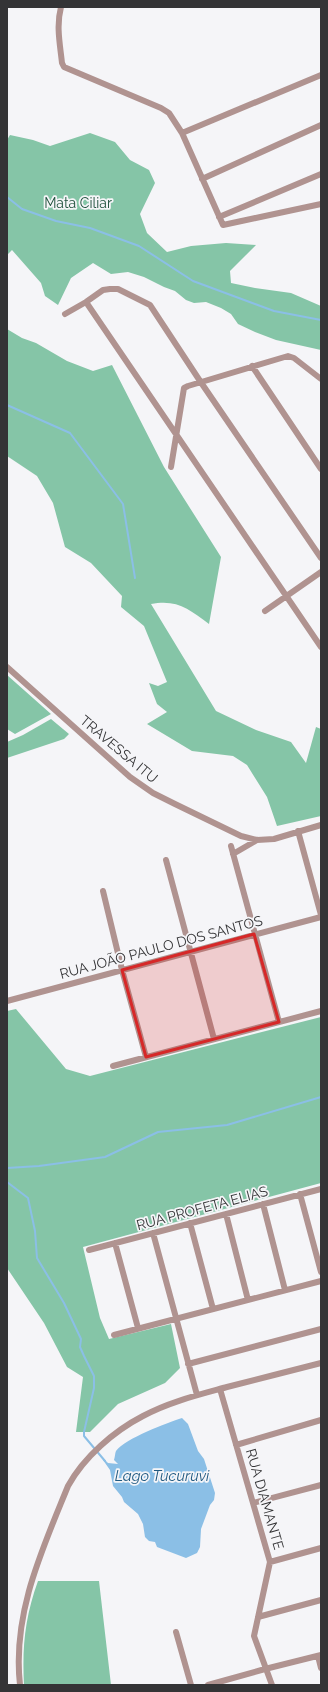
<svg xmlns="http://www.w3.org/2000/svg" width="328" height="1692" font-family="Raleway,sans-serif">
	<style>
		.forest { fill: #85c5a7 }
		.water { fill: #8bbfe6 }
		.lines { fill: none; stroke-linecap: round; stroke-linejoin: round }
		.stream { stroke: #8bbfe6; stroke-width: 2 }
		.minor { stroke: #b09390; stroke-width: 6 }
		.marked { fill: #d62828; fill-opacity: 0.2; stroke: #d62828; stroke-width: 3; stroke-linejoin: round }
		.labels { text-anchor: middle; stroke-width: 3.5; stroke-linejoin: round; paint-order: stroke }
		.park-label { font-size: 14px; fill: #20523d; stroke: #f5f5f8 }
		.street-label { font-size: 14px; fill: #343436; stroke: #f5f5f8 }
		.water-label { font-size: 15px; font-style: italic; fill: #1f5980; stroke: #f5f5f8 }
	</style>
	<rect width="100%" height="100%" fill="#f5f5f8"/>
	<path class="forest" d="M90,133L115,142L130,160L149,170L155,183L140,214L147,233L167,252L191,246L226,243L256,245L230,271L231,283L255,288L291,293L321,306V350L276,340L255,332L238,324L231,314L221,308L206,302L194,303L186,300L175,291L164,287L144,277L128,272L111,274L93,263L71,278L58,305L45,296L41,283L12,250L7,255V140L10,135L33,140L50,146Z
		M7,329L22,338L36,343L67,361L93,371L112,365L164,467L221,557L209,624C189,609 177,599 151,604L216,711L256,730L291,742L306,763L316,727L321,729V816L277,826L267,797L247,765L233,756L192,751L147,724L167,712L157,704L149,683L158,686L167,682L144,626L121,607L122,596L91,563L65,547L53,503L37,476L7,456Z
		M7,675L51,714L15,734L7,729Z
		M51,719L69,734L64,739L7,758V742L23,735Z
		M16,1009L66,1069L90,1076L321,1017V1183L83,1247L100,1318L109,1339L171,1324L180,1368L165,1383L118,1404L90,1432H76L83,1377L67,1367L44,1323L7,1268V1011Z
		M38,1581H99L111,1685H24C22,1647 25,1617 38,1581Z"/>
	<path class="water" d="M182,1418L188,1424L198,1451L204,1459L215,1493L214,1500L210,1505L201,1529L200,1547L197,1553L186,1558L157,1547L155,1542L149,1541L145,1537L143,1524L138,1514L124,1502L122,1497L113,1486L110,1470L103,1460L104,1459L108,1463L118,1464L114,1460C115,1457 115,1453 116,1451C126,1438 167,1423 182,1418Z"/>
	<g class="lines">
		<path class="stream" d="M7,197L22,209L56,221L90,228L139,246L193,281L274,311L321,320
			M7,405L70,433L123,504L135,578
			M7,1168L39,1166L105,1157L158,1132L227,1125L321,1097
			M7,1182L28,1198L35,1231L37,1258L64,1303L81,1339L80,1347L84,1356L94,1376V1388L84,1432V1436L105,1461"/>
		<path class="minor" d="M61,7C56,26 60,44 62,63L64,67L161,108L169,113L182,133L223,225L321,204
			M182,133L321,75
			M202,179L321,125
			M219,217L321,174
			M86,302L321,647
			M65,314L86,302L103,290L110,289H118L150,305L200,381L321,558
			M252,366L321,469
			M171,467L184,388L188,386L288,356L294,358L321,379
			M265,611L321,572
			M7,667L130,777L153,793L175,804L241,836L257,840L274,839L321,825
			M298,831L321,915
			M231,846L279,1022
			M233,854L257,840
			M166,860L214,1039
			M103,891L122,970L146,1057
			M7,1001L321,917
			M113,1066L321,1011
			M300,1194L321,1272
			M263,1204L285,1290
			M226,1214L248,1300
			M190,1223L213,1309
			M153,1233L197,1395
			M115,1243L138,1328
			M89,1250L321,1189
			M114,1335L321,1281
			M188,1364L321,1329
			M220,1389L270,1562L254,1636L272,1685
			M236,1445L321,1420
			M253,1503L321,1485
			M270,1562L321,1548
			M258,1617L321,1600
			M176,1632L191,1685
			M318,1656L321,1668
			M20,1685C12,1614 42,1550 68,1486C84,1457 114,1431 143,1416C169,1402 198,1395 227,1387C258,1379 290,1371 321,1363
			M208,1685L265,1669L321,1655"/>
	</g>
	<path class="marked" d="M254,934L279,1022L146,1057L122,970Z"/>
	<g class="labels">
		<g class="park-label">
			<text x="78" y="208">Mata Ciliar</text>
		</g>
		<g class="street-label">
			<text transform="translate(119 749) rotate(40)" y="5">TRAVESSA ITU</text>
			<text transform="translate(161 947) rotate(-15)" y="5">RUA JOÃO PAULO DOS SANTOS</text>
			<text transform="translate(202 1208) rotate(-15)" y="5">RUA PROFETA ELIAS</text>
			<text transform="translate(265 1499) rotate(74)" y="5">RUA DIAMANTE</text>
		</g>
		<g class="water-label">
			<text x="162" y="1481">Lago Tucuruvi</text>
		</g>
	</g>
	<rect width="328" height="1692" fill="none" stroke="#343436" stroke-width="16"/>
</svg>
